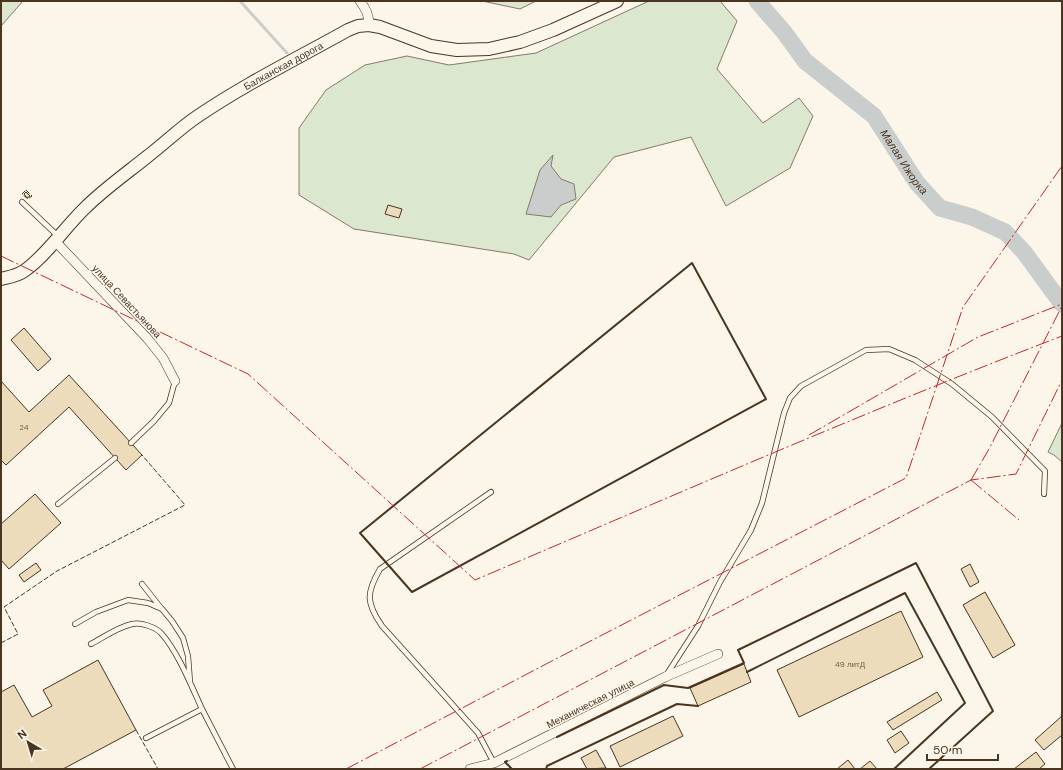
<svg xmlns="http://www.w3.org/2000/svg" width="1063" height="770" font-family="'DM Sans',sans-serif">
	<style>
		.green { fill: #dce7d0; stroke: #887966 }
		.water { fill: #c9cecd; stroke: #887966 }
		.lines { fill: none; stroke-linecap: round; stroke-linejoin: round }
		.stream { stroke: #c9cecd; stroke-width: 3 }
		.river { stroke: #c9cecd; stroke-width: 17 }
		.building { fill: #ecdcbc; stroke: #4a3520 }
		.lane-casing { stroke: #4a3520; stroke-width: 6 }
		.street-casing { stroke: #4a3520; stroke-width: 10 }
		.secondary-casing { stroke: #4a3520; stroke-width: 14 }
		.lane { stroke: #fbf6e9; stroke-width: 4.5 }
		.street { stroke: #fbf6e9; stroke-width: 9 }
		.secondary { stroke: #fbf6e9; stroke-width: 12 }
		.fence { stroke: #4a3520; stroke-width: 1; stroke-dasharray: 5 2; stroke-linecap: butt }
		.wall { stroke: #4a3520; stroke-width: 2 }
		.power { stroke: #c62828; stroke-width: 1; stroke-dasharray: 14 3 2 3; stroke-linecap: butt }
		.labels { text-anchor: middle; stroke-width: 3; stroke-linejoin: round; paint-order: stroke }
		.number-label { font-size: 8px; fill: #725f47 }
		.street-label { font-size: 10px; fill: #4a3520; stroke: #fbf6e9 }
		.water-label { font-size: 11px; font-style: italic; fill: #4a3520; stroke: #fbf6e9 }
	</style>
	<rect width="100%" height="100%" fill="#fbf6e9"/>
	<path class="green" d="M1,1H23L1,26Z
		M482,1H536L520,9Z
		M649,1H720L737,21L717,69L763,123L799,98L813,116L790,168L726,206L691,137L614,157L529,260L514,254L354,229L299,195V128L326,90L365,65L407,56L449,65L536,53Z
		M1062,423V462L1054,455L1048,452Z"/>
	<path class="water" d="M553,155L551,166L561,179L574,184L576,199L561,205L551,217L526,214L540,170Z"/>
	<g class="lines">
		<path class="stream" d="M240,1L287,53"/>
		<path class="river" id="s1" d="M757,1L784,32L805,61L874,116L917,183L940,208L972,217L1005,232L1024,252L1062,304"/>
	</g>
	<path class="building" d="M26,192L30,196L27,198L24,194Z
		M388,205L402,209L399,218L385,214Z
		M24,328L51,359L38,371L11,340Z
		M69,375L142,455L126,470L69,407L6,465L1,460V381L29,412Z
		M35,494L61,523L9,569L1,560V524Z
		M36,563L41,570L24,582L19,575Z
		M970,564L979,582L970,587L961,569Z
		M985,592L1015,645L993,658L963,605Z
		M901,611L923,657L799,717L777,670Z
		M98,660L136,730L63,769H1V692L14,685L32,717L52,706L43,690Z
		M744,664L751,682L698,706L690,688Z
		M937,692L942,700L893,730L887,722Z
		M673,716L683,736L620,767L610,746Z
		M1062,716V735L1044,750L1035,740Z
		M901,731L909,743L895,753L887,740Z
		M596,750L606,768L587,769L581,758Z
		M1036,752L1045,764L1039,769H1014Z
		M848,760L855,769H837Z
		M870,761L877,769H860Z"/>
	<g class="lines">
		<defs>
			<path id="lane" d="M22,202L59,237
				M131,443L154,421L169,403L175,381
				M491,492L380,569C366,593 366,603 382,626L478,733L494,763
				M58,504L115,458
				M142,584L161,608
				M75,624L96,612L128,600L148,603L162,609L172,621L183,638L188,656L190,682
				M91,644C104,637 118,627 132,624C141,622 155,627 161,633C178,652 191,685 202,709
				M667,674L698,626L720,582L751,530L762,503L784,413L790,398L801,386L866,350L889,349L915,360L952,384L992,417L1045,471L1044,494
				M146,738L202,709L233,769"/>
			<path id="street" d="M360,1C366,9 369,15 369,25
				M55,241L147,338L163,358L175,381
				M470,769L494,763L665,677L718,654"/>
			<g id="secondary">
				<path id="s2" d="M1,279C9,277 17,276 24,271C46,256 65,227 85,208C104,189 127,173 148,156C165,143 180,128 198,116C245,84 298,58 348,30L358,26L369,25L380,27L431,46L457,50L489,49L520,42L553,30L617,1"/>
			</g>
		</defs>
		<use href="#lane" class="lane-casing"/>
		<use href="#street" class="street-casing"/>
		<use href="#secondary" class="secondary-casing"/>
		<use href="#lane" class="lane"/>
		<use href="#street" class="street"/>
		<use href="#secondary" class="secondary"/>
		<path class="fence" d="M26,190L32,196L28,199L22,194Z
			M1,643L18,634L4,607L57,571L185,505L142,455
			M136,730L158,769"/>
		<path class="wall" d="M692,263L766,399L412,592L360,533Z
			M747,672L905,593L965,703L894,769
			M557,737L664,685L688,688L744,663L738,650L916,563L993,711L929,769
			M507,761L505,762L512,769
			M546,769L547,766L677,704L698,706"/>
		<path class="power" d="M1,256L248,374L475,580C670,497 864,412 1062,336
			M809,435L978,337L1062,304
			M971,480L989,449L1062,306
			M971,480L1019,520
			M346,769L548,663L906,478L963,307L1062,166
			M420,769L971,480L1016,474L1062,380"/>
	</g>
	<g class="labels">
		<g class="number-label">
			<text x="24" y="430">24</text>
			<text x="850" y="667">49 литД</text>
		</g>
		<g class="street-label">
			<text dy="4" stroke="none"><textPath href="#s2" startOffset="357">Балканская дорога</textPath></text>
			<text transform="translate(127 301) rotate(47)" y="4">улица Севастьянова</text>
			<text transform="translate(590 703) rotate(-27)" y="4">Механическая улица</text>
		</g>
		<g class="water-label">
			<text dy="4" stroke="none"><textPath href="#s1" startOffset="220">Малая Ижорка</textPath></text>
		</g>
	</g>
	<rect width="1063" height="770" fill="none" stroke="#4a3520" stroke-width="4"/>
	<g transform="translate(28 742) rotate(322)" stroke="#fbf6e9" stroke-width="3" paint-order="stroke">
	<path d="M0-3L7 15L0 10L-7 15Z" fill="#4a3520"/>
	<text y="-6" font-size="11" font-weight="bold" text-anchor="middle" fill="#4a3520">N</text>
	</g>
	<path d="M927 754v6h71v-6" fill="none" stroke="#4a3520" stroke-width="2"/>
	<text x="933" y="754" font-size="12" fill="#4a3520" stroke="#fbf6e9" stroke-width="3" paint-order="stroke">50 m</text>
</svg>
